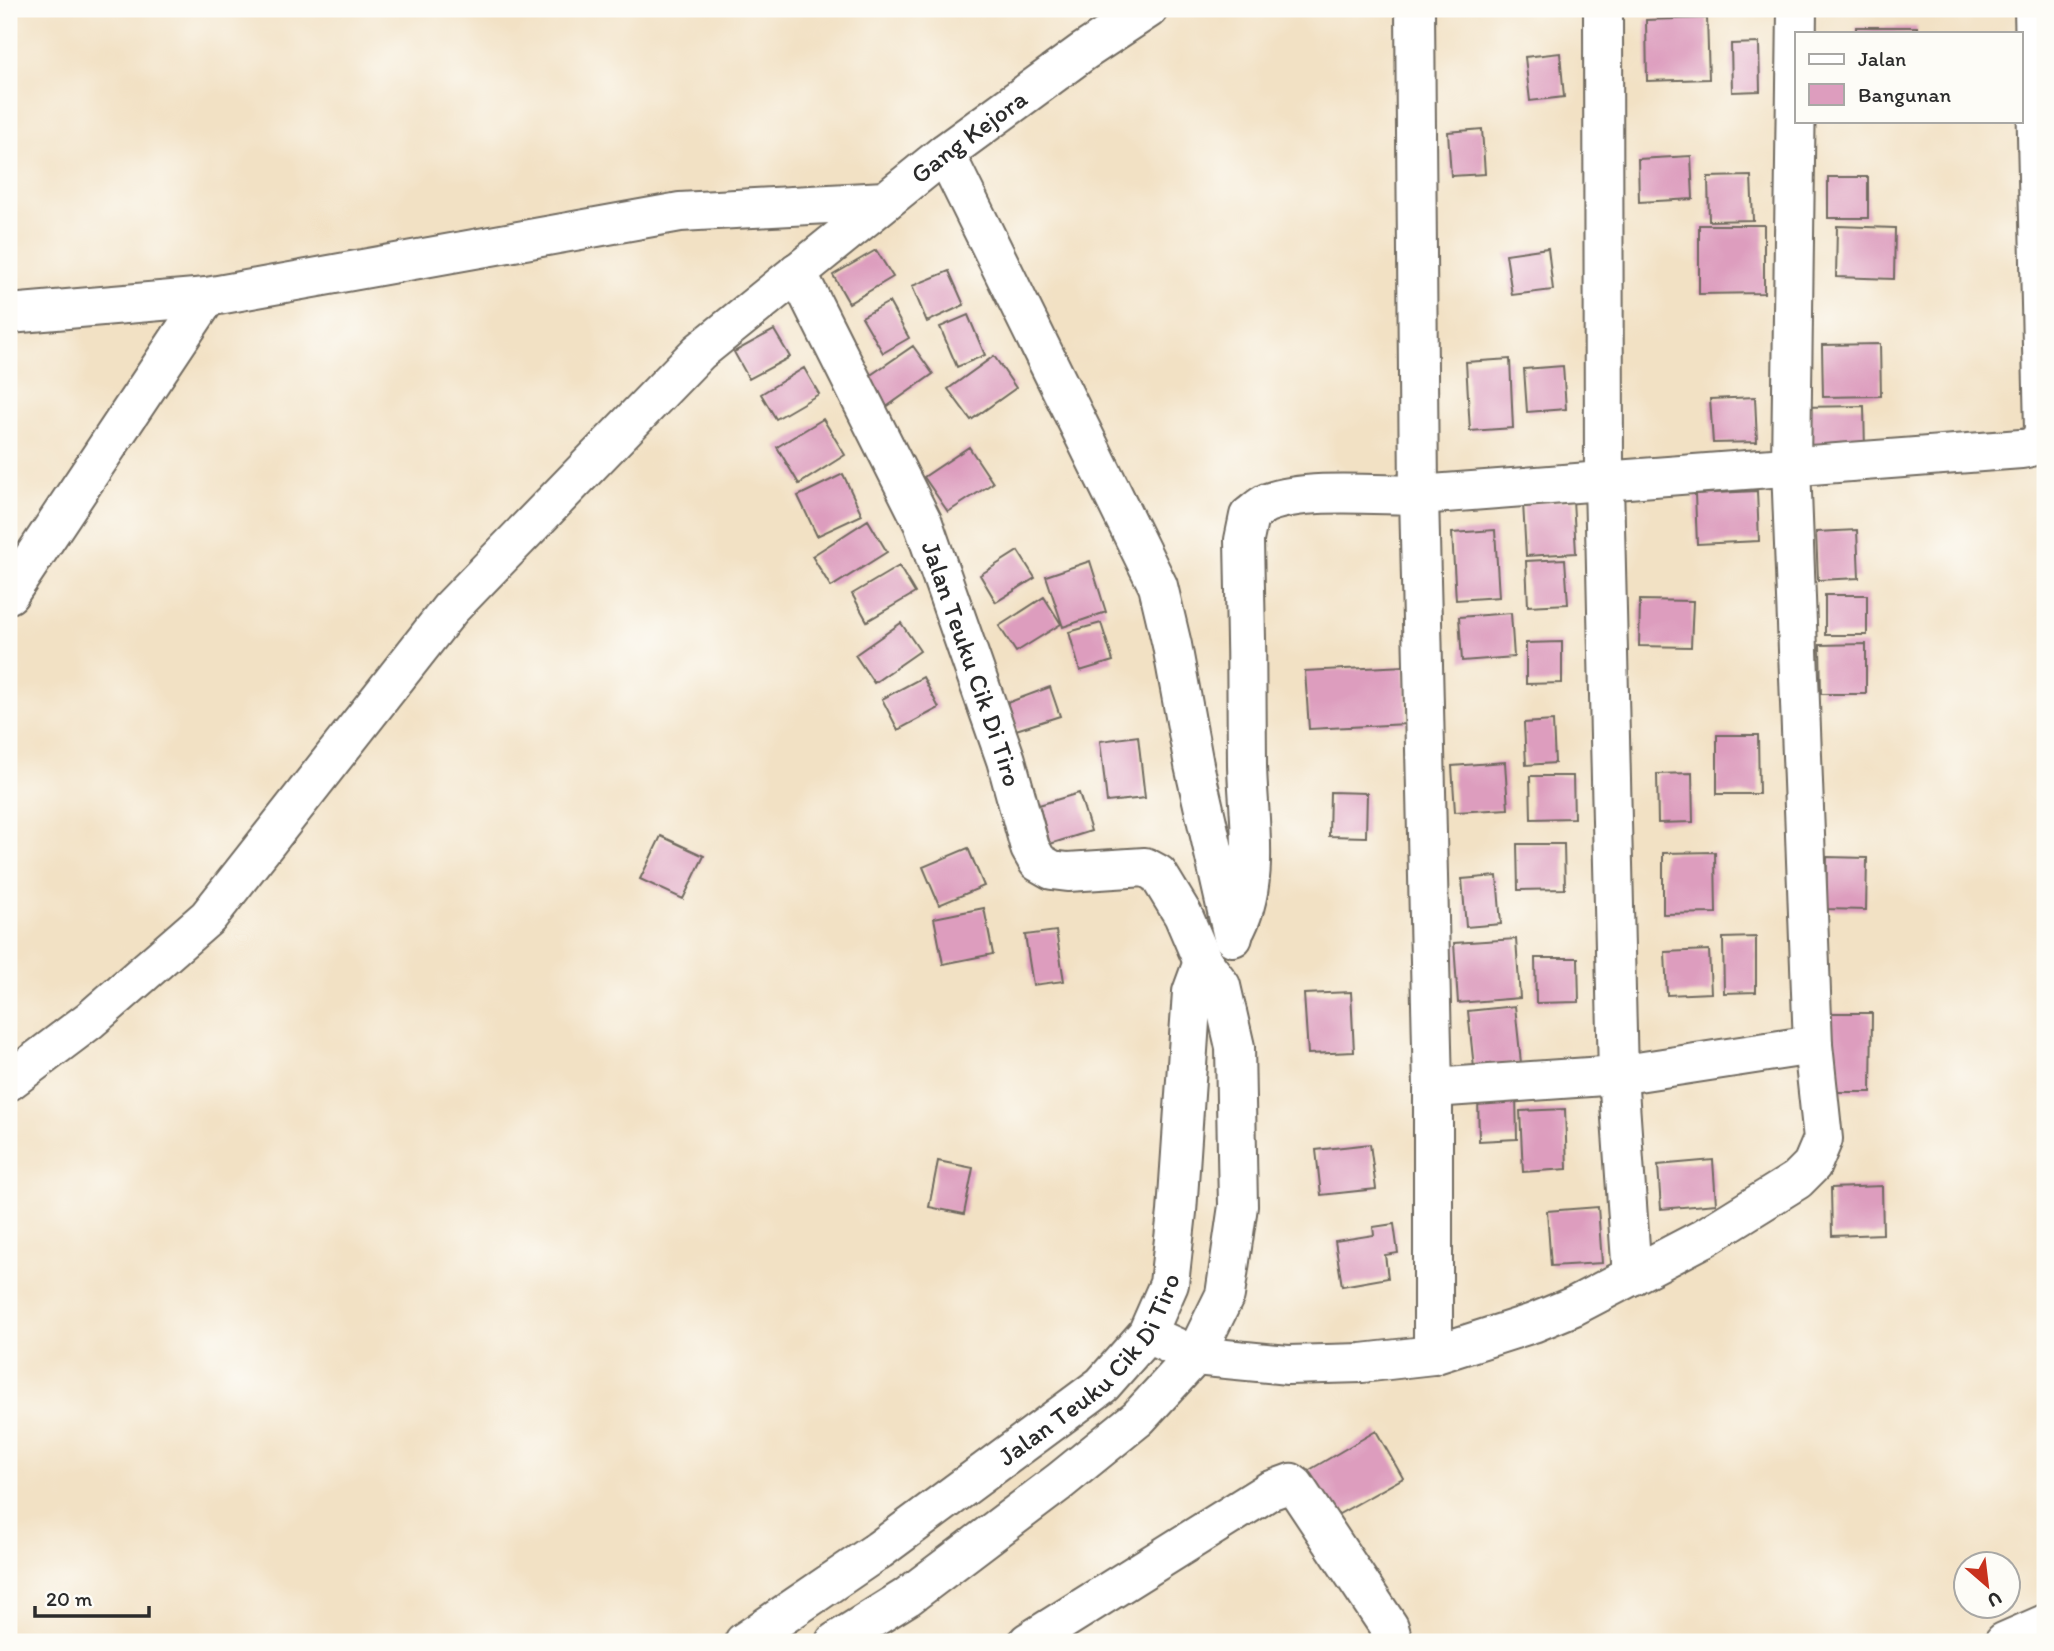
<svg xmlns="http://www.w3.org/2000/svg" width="2054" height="1651" font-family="Itim,sans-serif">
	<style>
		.building { fill: #dd9dbe }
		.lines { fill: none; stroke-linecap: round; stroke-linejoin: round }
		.street-casing { stroke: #716b61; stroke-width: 42 }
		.street { stroke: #fff; stroke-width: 38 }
		.labels { text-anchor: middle; stroke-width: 5; stroke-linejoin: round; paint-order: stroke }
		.street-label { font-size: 26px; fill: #2b2b2b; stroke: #fdfcf7 }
	</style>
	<rect width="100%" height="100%" fill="#fdfcf7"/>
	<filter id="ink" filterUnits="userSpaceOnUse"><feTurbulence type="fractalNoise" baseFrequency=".0143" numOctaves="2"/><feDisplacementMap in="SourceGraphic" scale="14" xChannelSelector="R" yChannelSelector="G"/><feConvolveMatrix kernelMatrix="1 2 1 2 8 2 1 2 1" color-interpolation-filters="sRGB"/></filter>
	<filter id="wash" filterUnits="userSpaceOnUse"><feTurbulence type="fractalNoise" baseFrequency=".00686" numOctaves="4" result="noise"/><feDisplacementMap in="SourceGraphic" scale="28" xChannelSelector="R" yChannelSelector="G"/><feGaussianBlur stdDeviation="1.57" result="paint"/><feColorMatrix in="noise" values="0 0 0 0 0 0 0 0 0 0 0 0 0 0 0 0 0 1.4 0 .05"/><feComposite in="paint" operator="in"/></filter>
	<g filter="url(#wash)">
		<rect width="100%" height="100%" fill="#f2e1c4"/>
		<g id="blocks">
			<path class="building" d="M1707,18L1709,79L1647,81L1646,20Z
				M1856,27H1917V33H1856Z
				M1759,43L1760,91L1732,92L1731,44Z
				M1560,53L1564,97L1530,101L1525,57Z
				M1482,129L1485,174L1451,176L1448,132Z
				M1691,156L1693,199L1639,202L1638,159Z
				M1751,176L1753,220L1709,221L1708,177Z
				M1828,177H1868V218H1828Z
				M1699,225H1764V293L1699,294Z
				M1837,226L1895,228L1894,279L1836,277Z
				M1548,248L1553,290L1512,295L1506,254Z
				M876,250L893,277L849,303L833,275Z
				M949,271L964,305L927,322L912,286Z
				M889,302L909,338L883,353L862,317Z
				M968,315L985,355L957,367L940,327Z
				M774,330L790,357L749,379L734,352Z
				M1880,344L1881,396L1823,397L1822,345Z
				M913,346L933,374L882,410L862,381Z
				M994,356L1016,388L971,420L948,389Z
				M1510,359L1513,428L1470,431L1466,362Z
				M1563,366L1566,409L1527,412L1524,369Z
				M804,368L819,394L776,419L761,394Z
				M1755,397L1757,442L1713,443L1710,399Z
				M1864,406L1865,451L1798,452V407Z
				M823,419L845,455L799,484L777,447Z
				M969,447L993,483L948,512L924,477Z
				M843,474L862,515L817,536L798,496Z
				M1757,491L1759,541L1697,544L1695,494Z
				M1573,500L1576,553L1526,556L1523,503Z
				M868,520L887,552L831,587L812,556Z
				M1495,530L1499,597L1456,600L1452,533Z
				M1857,530L1859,578L1818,580L1816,532Z
				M1018,551L1035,578L996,602L980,575Z
				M1565,559L1568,604L1528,606L1526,561Z
				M1090,561L1106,612L1063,627L1046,576Z
				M899,566L915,593L867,621L852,594Z
				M1825,595H1867V635H1825Z
				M1044,597L1061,624L1016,652L999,626Z
				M1640,600L1693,601L1691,647L1639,646Z
				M1511,613L1514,657L1462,661L1459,617Z
				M901,623L920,651L874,683L855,655Z
				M1101,623L1113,661L1080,671L1069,632Z
				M1562,642V683L1526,684V643Z
				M1866,644V694H1821L1820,645Z
				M1405,666L1407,724L1309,729L1305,671Z
				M923,677L939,708L898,730L882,699Z
				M1050,687L1060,716L1016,730L1007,703Z
				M1553,721L1555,763L1526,765L1524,723Z
				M1717,735H1758L1759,794H1717Z
				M1138,736L1145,798L1107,802L1100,741Z
				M1505,762L1508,809L1455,812L1452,766Z
				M1692,773L1693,822L1658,823L1657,774Z
				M1530,776H1573L1574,818L1531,819Z
				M1330,792L1367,793L1366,837L1329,836Z
				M1079,793L1091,831L1050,844L1039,805Z
				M661,836L704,856L683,899L640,879Z
				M1517,844H1564L1565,889L1518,890Z
				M968,848L984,886L939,905L923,867Z
				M1715,852L1716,913L1663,914V853Z
				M1827,857L1867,858L1866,910L1826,909Z
				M1497,876L1501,924L1466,927L1462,879Z
				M984,908L993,954L943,964L934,918Z
				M1056,931L1064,981L1033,985L1025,935Z
				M1756,937V992L1724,993L1723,938Z
				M1516,939L1520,998L1458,1003L1454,943Z
				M1709,950L1711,993L1667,995L1665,952Z
				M1535,958H1578L1579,1002L1536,1003Z
				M1351,992L1354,1052L1308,1054L1304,994Z
				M1515,1006L1521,1063L1474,1068L1468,1011Z
				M1824,1013H1872L1871,1092H1823Z
				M1516,1095L1517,1139L1479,1141L1478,1096Z
				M1565,1109L1567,1169L1523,1172L1520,1111Z
				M1370,1144L1376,1189L1321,1195L1316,1150Z
				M1713,1160L1716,1204L1661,1209L1658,1165Z
				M938,1161L973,1168L964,1214L929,1207Z
				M1882,1186L1883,1234L1832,1236L1831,1188Z
				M1598,1207L1602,1263L1551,1266L1547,1211Z
				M1394,1224L1398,1253L1385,1255L1388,1278L1342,1286L1335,1241L1374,1235L1373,1227Z
				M1376,1431L1403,1478L1332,1518L1306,1472Z"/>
		</g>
	</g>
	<g filter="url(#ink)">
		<use href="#blocks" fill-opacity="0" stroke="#716b61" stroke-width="2"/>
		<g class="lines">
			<defs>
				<g id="street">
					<path d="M1415,9L1419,495L1433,1088V1355"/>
					<path d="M1603,9L1604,483L1618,1075L1632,1276"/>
					<path d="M945,153L1158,586L1172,645L1194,765L1233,937"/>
					<path id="s1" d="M797,272L923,523L1006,760L1030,848L1038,862L1052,870L1068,872L1145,867L1158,874L1183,915L1203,962L1221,986L1235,1047L1238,1206L1225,1295L1195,1356L1138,1418L1059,1482L907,1597L835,1642"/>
					<path d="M9,314L207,297L680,212L885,201"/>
					<path d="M9,594L207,297"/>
					<path d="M1233,934C1262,884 1248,820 1247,765C1247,690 1246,615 1244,540L1249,516C1255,512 1260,506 1267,503C1307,488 1375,495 1419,495L2021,449C2034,448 2040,443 2044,430L2034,9"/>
					<path id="s2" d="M9,1081L90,1020L208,917L450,609L699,352L945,153L1083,52L1148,9"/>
					<path d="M1433,1088L1618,1075L1813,1045"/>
					<path d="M1147,1334L1195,1356L1288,1365L1362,1363L1433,1355L1533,1323L1574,1306L1702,1239L1797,1180L1812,1165L1823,1139L1813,1045L1791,466L1797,9"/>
					<path id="s3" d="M744,1642L879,1550L1102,1385L1147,1334L1169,1284L1177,1212L1192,992L1203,962"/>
					<path d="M1028,1642L1269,1491L1291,1483L1295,1486L1389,1627L1393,1642"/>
					<path d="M2004,1642L2045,1624"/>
				</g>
			</defs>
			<use href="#street" class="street-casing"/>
			<use href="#street" class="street"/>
		</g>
	</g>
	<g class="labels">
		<g class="street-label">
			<text dy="9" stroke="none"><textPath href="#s2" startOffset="1353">Gang Kejora</textPath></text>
			<text dy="9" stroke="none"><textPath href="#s1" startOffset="430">Jalan Teuku Cik Di Tiro</textPath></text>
			<text dy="9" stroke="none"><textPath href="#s3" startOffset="444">Jalan Teuku Cik Di Tiro</textPath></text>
		</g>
	</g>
	<rect width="2054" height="1651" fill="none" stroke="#fdfcf7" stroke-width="35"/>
	<rect x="1795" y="32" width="228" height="91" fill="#fdfcf7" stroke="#a9a8a5" stroke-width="2"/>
	<rect x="1809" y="54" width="35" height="10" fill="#ffffff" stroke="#a9a8a5" stroke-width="2"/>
	<text x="1858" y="66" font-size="21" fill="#2b2b2b">Jalan</text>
	<rect x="1809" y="84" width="35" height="21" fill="#dd9dbe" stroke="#a9a8a5" stroke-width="2"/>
	<text x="1858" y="102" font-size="21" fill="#2b2b2b">Bangunan</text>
	<g transform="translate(1987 1585) rotate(152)"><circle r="33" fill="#fdfcf7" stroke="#a9a8a5" stroke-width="2"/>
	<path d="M0-5L12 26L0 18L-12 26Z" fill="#c8321e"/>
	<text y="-10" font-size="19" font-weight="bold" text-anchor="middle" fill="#2b2b2b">U</text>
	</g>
	<path d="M35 1606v10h114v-10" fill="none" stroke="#2b2b2b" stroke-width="3.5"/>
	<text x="46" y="1606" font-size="21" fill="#2b2b2b" stroke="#fdfcf7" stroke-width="5" paint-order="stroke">20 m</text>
</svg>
